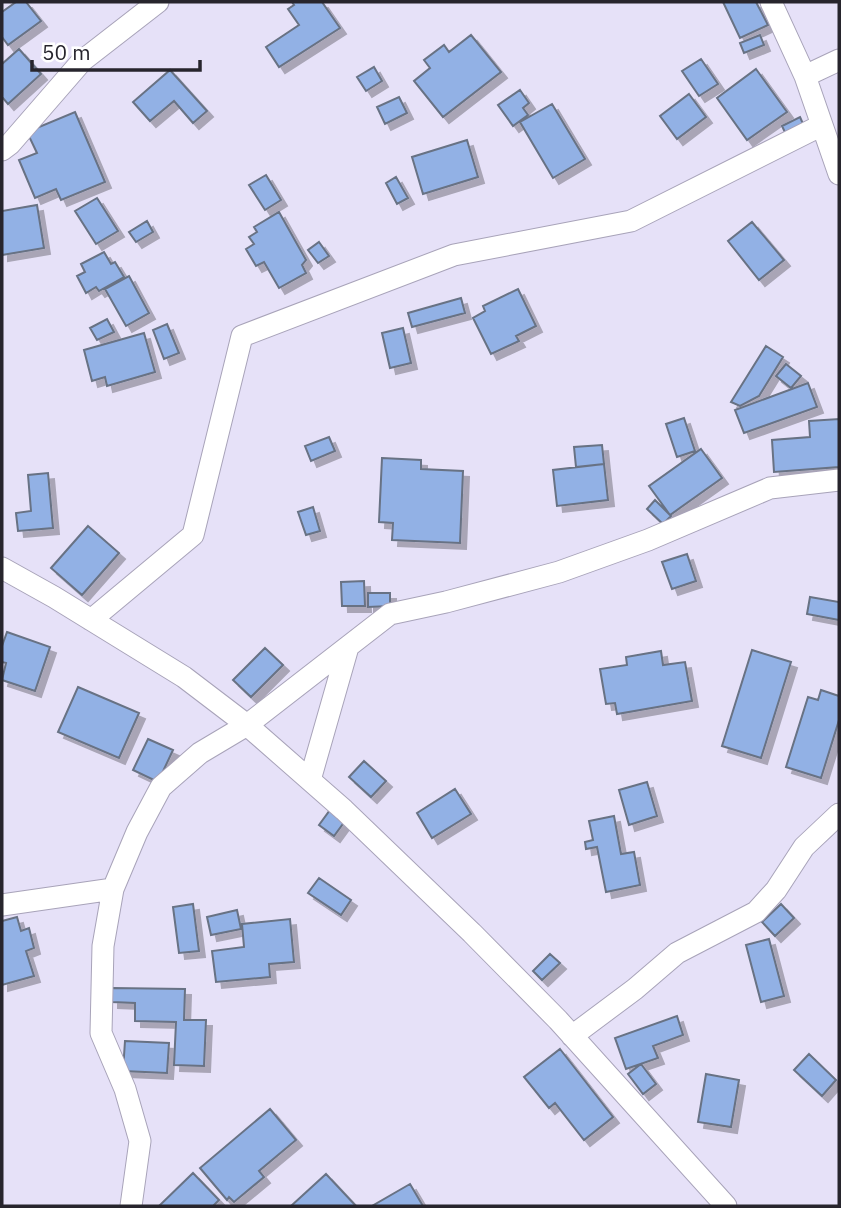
<svg xmlns="http://www.w3.org/2000/svg" width="841" height="1208" font-family="'IBM Plex Sans',sans-serif">
	<style>
		.building { fill: #92b1e5; stroke: #687284; stroke-width: 2; filter: url(#shadow) }
		.lines { fill: none; stroke-linecap: round; stroke-linejoin: round }
		.minor-casing { stroke: #a8a3b9; stroke-width: 23 }
		.minor { stroke: #fff; stroke-width: 21 }
	</style>
	<defs>
		<filter id="shadow"><feDropShadow dx="6" dy="6" stdDeviation="0" flood-color="#0004"/></filter>
	</defs>
	<rect width="100%" height="100%" fill="#e6e1f8"/>
	<path class="building" d="M16,2H26L41,21L8,45L2,37V12Z
		M292,2H322L340,28L279,67L266,47L299,25L288,9L294,5Z
		M723,2H756L768,25L740,38Z
		M471,35L501,72L443,117L414,81L430,68L424,60L444,45L449,52Z
		M760,35L764,45L744,53L740,43Z
		M19,49L41,74L8,104L2,97V64Z
		M701,59L718,84L699,96L682,71Z
		M374,67L382,81L366,91L357,77Z
		M756,69L787,112L747,140L717,98Z
		M170,70L207,111L193,123L174,101L150,121L133,102Z
		M520,90L529,103L523,108L528,115L513,126L498,105Z
		M689,94L706,117L677,139L660,116Z
		M399,97L407,113L385,124L377,107Z
		M552,104L585,159L553,178L520,122Z
		M75,112L105,182L61,200L56,189L35,198L19,160L37,153L27,132Z
		M800,117L807,133L789,141L782,126Z
		M467,140L478,177L423,194L412,157Z
		M266,175L281,200L265,210L249,185Z
		M396,177L408,198L397,204L386,183Z
		M97,198L118,231L96,244L75,211Z
		M37,205L44,248L2,255V211Z
		M279,212L306,260L302,265L306,273L279,288L264,262L256,266L246,249L254,244L249,237L257,232L254,227Z
		M147,221L153,232L136,242L129,232Z
		M752,222L784,260L759,280L728,241Z
		M319,242L329,256L318,263L308,250Z
		M104,252L111,264L115,262L124,277L99,291L96,287L86,293L77,276L85,272L81,264Z
		M129,276L149,313L126,326L105,289Z
		M518,289L536,326L516,336L519,341L491,354L473,318L485,311L483,306Z
		M461,298L465,313L412,327L408,313Z
		M107,319L114,332L97,340L90,328Z
		M167,324L179,353L164,359L153,330Z
		M403,328L411,363L390,368L382,333Z
		M144,333L155,372L107,386L105,377L92,381L84,350Z
		M766,346L783,357L759,396L740,406L731,402Z
		M786,364L801,376L791,388L776,376Z
		M808,383L817,407L744,433L735,410Z
		M684,418L695,451L677,457L666,424Z
		M839,419V467L774,472L772,440L810,437L809,421Z
		M329,437L335,451L311,461L305,446Z
		M602,445L604,464L576,467L574,447Z
		M701,449L722,478L670,515L649,486Z
		M382,458L421,460V469L463,471L460,543L392,540L393,523L379,522Z
		M604,464L608,500L557,506L553,470Z
		M48,473L53,528L18,531L16,513L31,511L28,475Z
		M655,500L671,516L663,524L647,509Z
		M313,507L320,531L306,535L298,512Z
		M88,526L119,553L82,595L51,568Z
		M687,554L696,581L672,589L662,562Z
		M364,581L365,606H342L341,582Z
		M368,593H390V606L368,607Z
		M810,597L839,602V620L807,614Z
		M7,632L50,647L35,691L2,680L6,663L2,662V646Z
		M265,648L283,665L251,697L233,680Z
		M752,650L791,662L761,758L722,746Z
		M661,651L663,665L685,662L692,701L617,714L615,703L606,704L600,669L627,665L626,657Z
		M78,687L139,713L119,758L58,732Z
		M821,690L839,696V720L821,778L786,767L808,697L818,700Z
		M148,739L173,750L158,782L133,770Z
		M364,761L386,781L371,797L349,777Z
		M647,782L657,816L629,825L619,790Z
		M455,789L471,814L432,838L417,813Z
		M330,810L345,821L334,836L319,825Z
		M614,816L621,854L634,852L640,885L606,892L597,847L586,849L585,842L593,840L589,821Z
		M319,878L351,900L341,915L308,893Z
		M193,904L199,951L179,953L173,907Z
		M781,904L794,918L775,936L762,922Z
		M237,910L241,929L211,935L207,917Z
		M17,917L21,931L29,928L34,948L26,951L34,976L2,985V921Z
		M290,919L294,962L269,964L270,977L216,982L212,951L244,947L242,924Z
		M769,939L784,996L761,1002L746,945Z
		M550,954L560,963L542,980L533,971Z
		M112,988L185,989L184,1020H206L204,1066L174,1065L176,1022L135,1021V1003L112,1002Z
		M677,1016L683,1035L653,1046L658,1058L626,1069L615,1038Z
		M125,1041L169,1043L167,1073L123,1071Z
		M560,1049L613,1117L584,1140L555,1103L549,1108L524,1077Z
		M809,1054L836,1080L822,1096L794,1070Z
		M641,1064L656,1084L643,1094L628,1074Z
		M706,1074L739,1080L731,1127L698,1122Z
		M270,1109L296,1140L259,1171L264,1177L234,1202L229,1197L227,1200L200,1168Z
		M193,1173L219,1200L213,1206H159Z
		M326,1174L356,1206H291Z
		M410,1184L423,1206H372Z"/>
	<g class="lines">
		<defs>
			<path id="minor" d="M771,2L805,76L839,174
				M805,76L839,60
				M2,150L10,144L82,61L158,2
				M2,568L54,597L184,677L247,725L344,810L472,933L558,1020L726,1206
				M91,620L193,535L242,336L454,255L631,221L822,125
				M310,780L348,647
				M2,905L113,889
				M572,1036L635,989L677,953L756,912L776,890L804,847L839,814
				M131,1206L140,1141L125,1089L101,1033L103,946L113,889L137,832L161,787L200,753L247,725L390,614L446,602L559,572L648,540L770,488L839,480"/>
		</defs>
		<use href="#minor" class="minor-casing"/>
		<use href="#minor" class="minor"/>
	</g>
	<rect width="841" height="1208" fill="none" stroke="#27252d" stroke-width="7"/>
	<path d="M32 60v10h168v-10" fill="none" stroke="#27252d" stroke-width="3.5"/>
	<text x="42" y="60" font-size="21" fill="#27252d" stroke="#ffffff" stroke-width="5" paint-order="stroke">50 m</text>
</svg>
